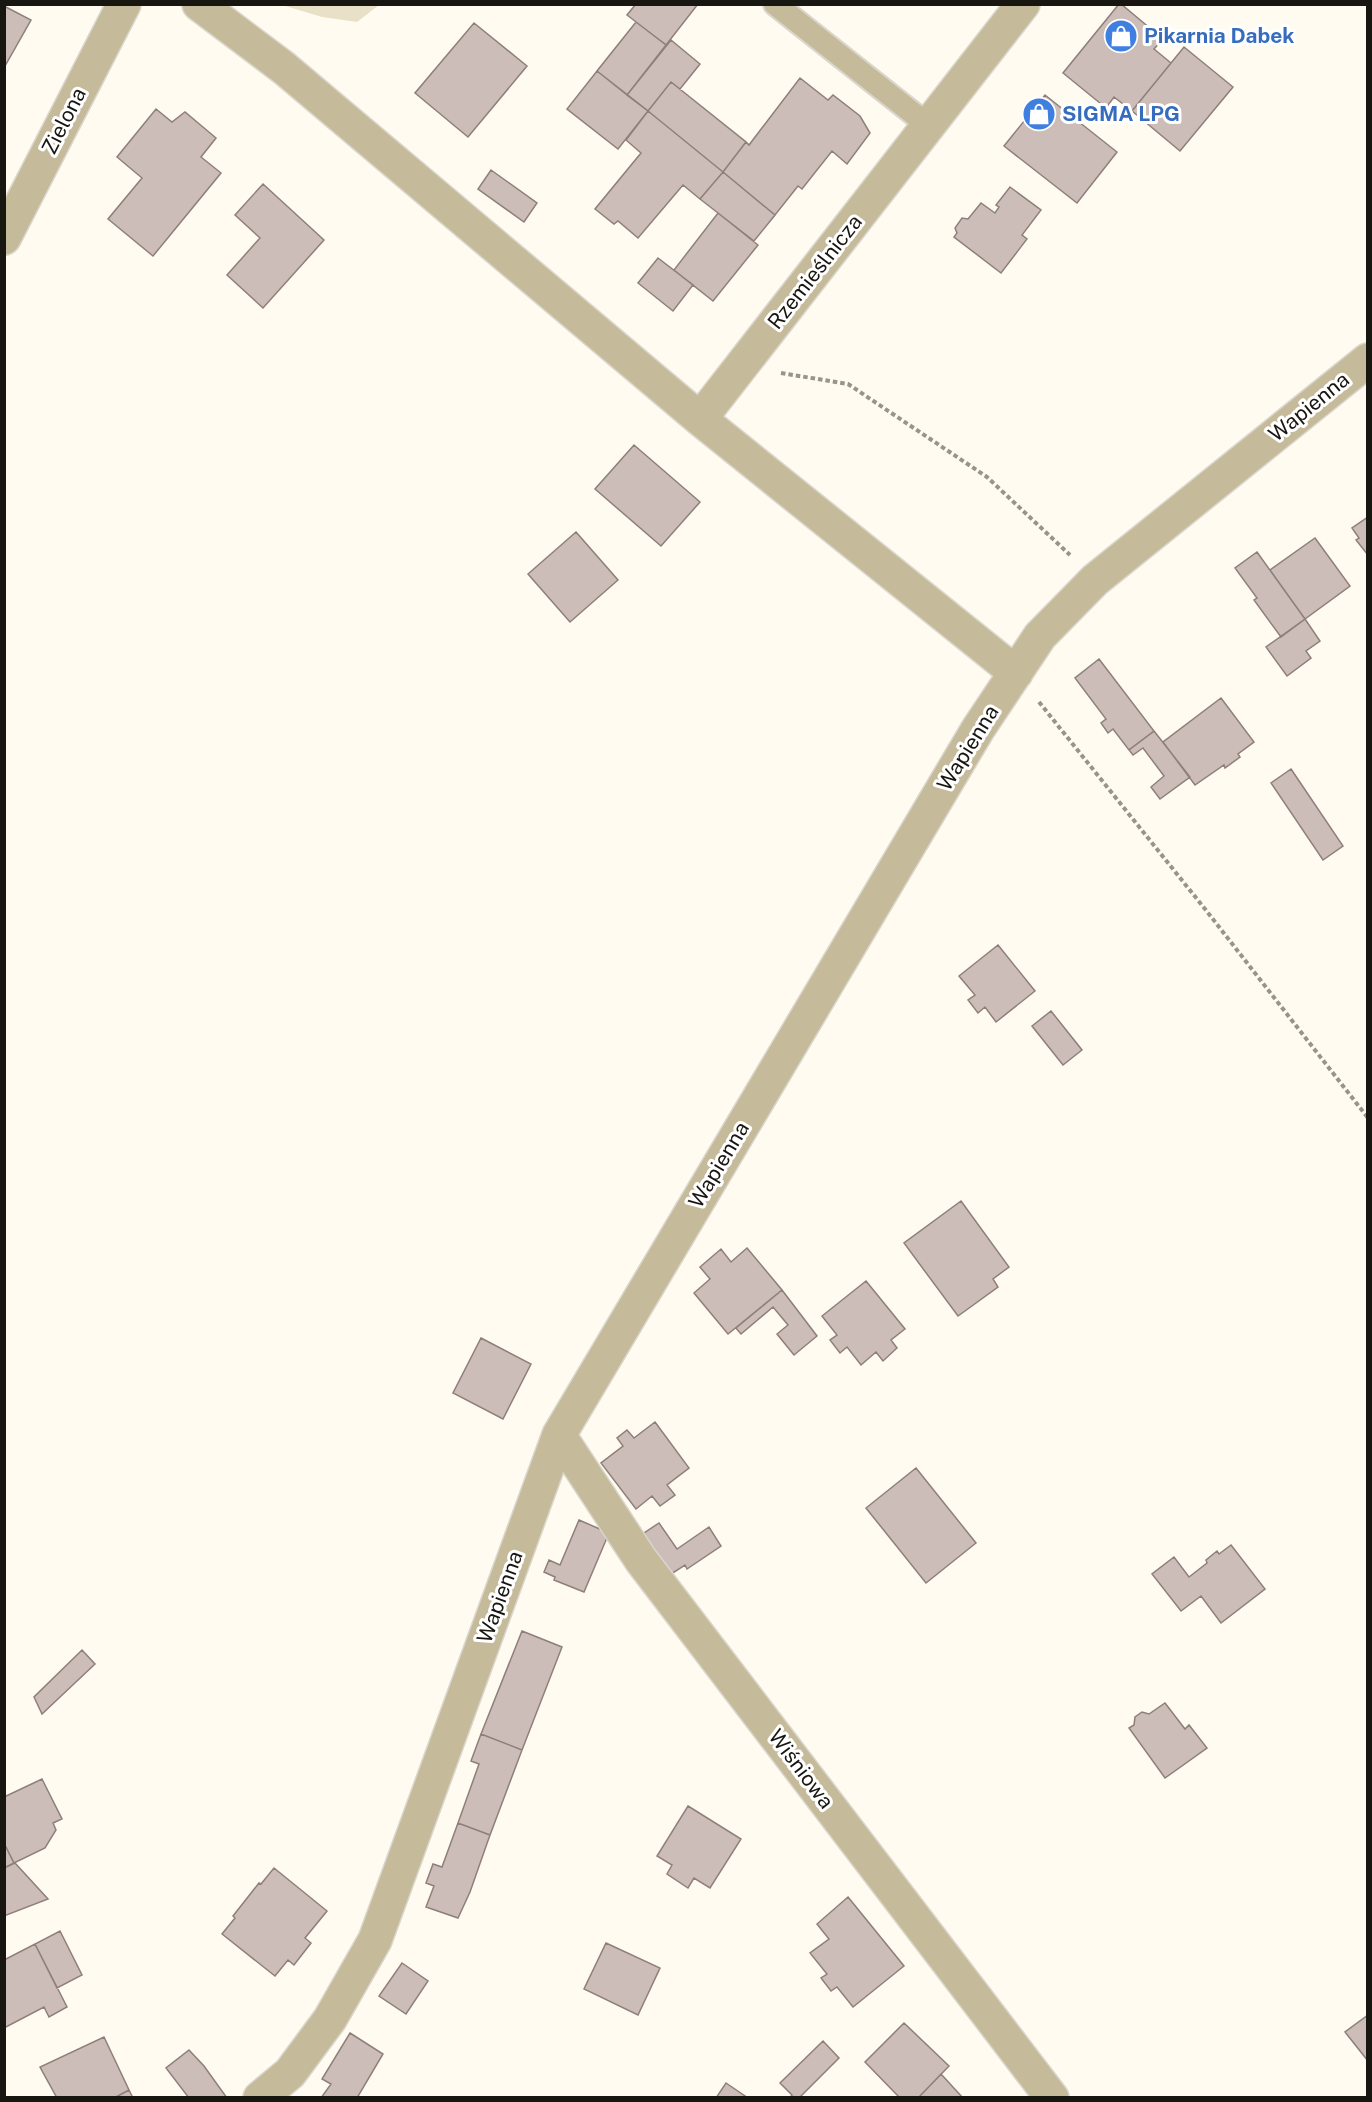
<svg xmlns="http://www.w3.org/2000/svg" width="1372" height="2102" font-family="'Public Sans',sans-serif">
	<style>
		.green { fill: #e9e1c7 }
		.building { fill: #cdbdb9; stroke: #8e7f7b; stroke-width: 1.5 }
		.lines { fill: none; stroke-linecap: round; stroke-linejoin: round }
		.service-casing { stroke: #dad6cc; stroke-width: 26 }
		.minor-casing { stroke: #dad6cc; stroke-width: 36 }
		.path { stroke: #96948b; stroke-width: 4; stroke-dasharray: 4.5 3; stroke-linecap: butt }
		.service { stroke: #c5ba99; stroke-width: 22 }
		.minor { stroke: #c5ba99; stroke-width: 33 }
		.labels { text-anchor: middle; stroke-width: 6; stroke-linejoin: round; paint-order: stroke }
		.shop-label { font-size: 21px; font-weight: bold; fill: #366cbe; stroke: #fff; text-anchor: start }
		.street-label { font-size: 21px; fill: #171611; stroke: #fff }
	</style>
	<rect width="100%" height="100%" fill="#fffbf0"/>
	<path class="green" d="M282,5H379L357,22L322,17Z"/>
	<path class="building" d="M636,4H698L666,45L627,15Z
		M1119,4H1121L1163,39L1154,49L1171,63L1132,111L1114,97L1106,108L1063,73Z
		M4,6L31,20L5,66H4Z
		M636,22L666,45L627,95L597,71Z
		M474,23L527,66L468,137L415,93Z
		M671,40L700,64L680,89L671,82L648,111L627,95Z
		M1184,47L1233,87L1180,151L1132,111Z
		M597,71L648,111L618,149L567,109Z
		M800,78L828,100L833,95L860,116L870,133L847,164L832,151L802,189L798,186L775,215L723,172L746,142L749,145Z
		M671,82L746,142L723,172L648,111Z
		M1045,95L1117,152L1077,203L1004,146Z
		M156,109L172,122L185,112L216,138L201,157L221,173L153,256L108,219L142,178L117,157Z
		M648,111L723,172L700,199L683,185L638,238L618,221L614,224L595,209L641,153L626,140Z
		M491,170L537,203L524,222L478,189Z
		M723,172L775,215L754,241L700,199Z
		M263,184L324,240L263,308L227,275L260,238L235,215Z
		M1010,187L1041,210L1022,235L1027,239L1001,273L954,237L957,233L955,228L962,218L968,219L981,203L995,213L999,207L996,205Z
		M718,213L758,245L713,301L674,270Z
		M658,258L693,285L673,311L638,283Z
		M634,445L700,502L661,546L595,489Z
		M1368,517V555L1356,540L1359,538L1352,528Z
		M576,532L618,580L570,622L528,574Z
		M1315,538L1350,586L1305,619L1270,570Z
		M1257,552L1305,619L1281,637L1254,600L1257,598L1235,568Z
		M1305,619L1320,641L1306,651L1311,658L1287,676L1266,647Z
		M1099,659L1154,731L1129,750L1113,729L1108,733L1101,723L1106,719L1075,678Z
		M1221,698L1254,742L1238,754L1240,757L1225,768L1224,765L1195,785L1163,742Z
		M1154,731L1190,777L1160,799L1151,787L1164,776L1143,748L1133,755L1129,750Z
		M1291,769L1343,846L1323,860L1271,783Z
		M998,945L1035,991L996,1022L985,1007L978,1013L968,1000L975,995L959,976Z
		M1051,1011L1082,1050L1063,1065L1032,1026Z
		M961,1201L1009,1267L993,1279L998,1287L958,1316L904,1243Z
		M747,1248L782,1290L728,1334L694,1293L710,1279L700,1267L721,1249L731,1262Z
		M866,1281L905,1329L891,1340L897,1348L883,1361L876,1352L861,1365L847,1347L840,1353L830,1340L837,1335L822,1316Z
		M782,1290L817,1336L794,1355L777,1334L788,1325L773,1307L741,1334L736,1328Z
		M481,1338L531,1364L503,1419L453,1393Z
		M655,1422L689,1468L667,1485L675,1495L660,1506L652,1496L636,1509L601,1463L623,1446L617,1438L627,1430L634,1438Z
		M916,1468L976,1543L926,1583L866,1508Z
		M579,1520L609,1533L584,1592L554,1580L555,1577L544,1572L549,1560L560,1565Z
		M659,1523L677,1549L709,1527L721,1546L687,1569L685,1565L665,1578L638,1537Z
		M1231,1545L1265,1589L1221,1623L1201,1596L1181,1611L1152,1574L1174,1557L1189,1577L1207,1563L1206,1560L1217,1551L1219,1554Z
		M522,1631L562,1647L522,1750L481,1734Z
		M82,1650L95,1664L42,1714L34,1697Z
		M1165,1703L1185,1729L1189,1725L1207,1748L1165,1778L1129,1728L1134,1725L1135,1717L1142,1712L1149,1714Z
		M481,1734L522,1750L490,1835L458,1823L479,1764L471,1761Z
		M42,1779L62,1819L53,1823L56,1830L45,1848L14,1863L4,1843V1797Z
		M688,1806L741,1839L710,1888L694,1878L688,1888L667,1874L672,1865L657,1856Z
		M458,1823L490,1835L470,1892L458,1918L426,1907L434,1886L426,1883L433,1864L442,1867Z
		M4,1843L14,1863L4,1868Z
		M15,1863L48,1899L4,1916V1868Z
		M274,1868L327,1911L305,1938L311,1943L294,1965L288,1960L275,1976L222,1934L235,1918L233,1916L259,1883L261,1884Z
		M848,1897L904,1966L853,2007L837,1987L831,1991L821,1978L827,1974L810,1953L829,1939L817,1924Z
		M60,1931L82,1975L57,1988L35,1944Z
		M606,1943L660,1968L638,2015L584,1989Z
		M35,1944L67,2007L49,2017L44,2007L4,2028V1960Z
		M402,1963L428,1981L406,2014L379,1996Z
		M1368,2015V2061L1345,2032Z
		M904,2023L949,2066L918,2098H900L865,2062Z
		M350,2033L383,2054L357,2098H321L331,2084L322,2079Z
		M104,2037L129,2090L114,2098H57L40,2067Z
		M823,2041L839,2058L799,2098H789L792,2095L780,2083Z
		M189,2050L204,2066L227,2098H189L166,2068Z
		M941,2074L963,2098H918Z
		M726,2083L748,2098H716Z
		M129,2090L133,2098H114Z"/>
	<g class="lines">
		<defs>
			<path id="service" d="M775,4L929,126"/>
			<path id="minor" d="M199,4L284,68L700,419L1016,673
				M4,238L124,4
				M700,419L1023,4
				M559,1435L641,1560L1052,2098
				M260,2098L290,2073L330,2019L375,1940L559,1435L978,729L1040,636L1095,580L1368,360"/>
		</defs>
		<use href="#service" class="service-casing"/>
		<use href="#minor" class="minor-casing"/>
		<path class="path" d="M781,373L848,384L987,477L1070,555
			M1039,702L1205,909L1368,1118"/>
		<use href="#service" class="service"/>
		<use href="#minor" class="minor"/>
	</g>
	<defs>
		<symbol id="shop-disc" viewBox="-11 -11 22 22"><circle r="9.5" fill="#3f7fe0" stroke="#fff"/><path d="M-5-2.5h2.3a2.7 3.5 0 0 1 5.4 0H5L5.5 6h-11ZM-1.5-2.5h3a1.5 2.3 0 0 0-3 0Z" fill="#fff"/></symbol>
	</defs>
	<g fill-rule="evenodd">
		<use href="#shop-disc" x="1102" y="17" width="38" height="38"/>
		<use href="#shop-disc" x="1020" y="95" width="38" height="38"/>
	</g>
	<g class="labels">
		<g class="shop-label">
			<text x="1144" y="43">Pikarnia Dabek</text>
			<text x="1062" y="121">SIGMA LPG</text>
		</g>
		<g class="street-label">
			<text transform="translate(64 121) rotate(-63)" y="7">Zielona</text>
			<text transform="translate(815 272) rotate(-52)" y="7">Rzemieślnicza</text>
			<text transform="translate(1309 407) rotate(-39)" y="7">Wapienna</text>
			<text transform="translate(968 748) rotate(-58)" y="7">Wapienna</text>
			<text transform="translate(719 1165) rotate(-59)" y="7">Wapienna</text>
			<text transform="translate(500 1597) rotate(-70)" y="7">Wapienna</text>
			<text transform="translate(801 1769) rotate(53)" y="7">Wiśniowa</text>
		</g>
	</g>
	<rect width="1372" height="2102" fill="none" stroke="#171611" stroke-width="12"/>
</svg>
